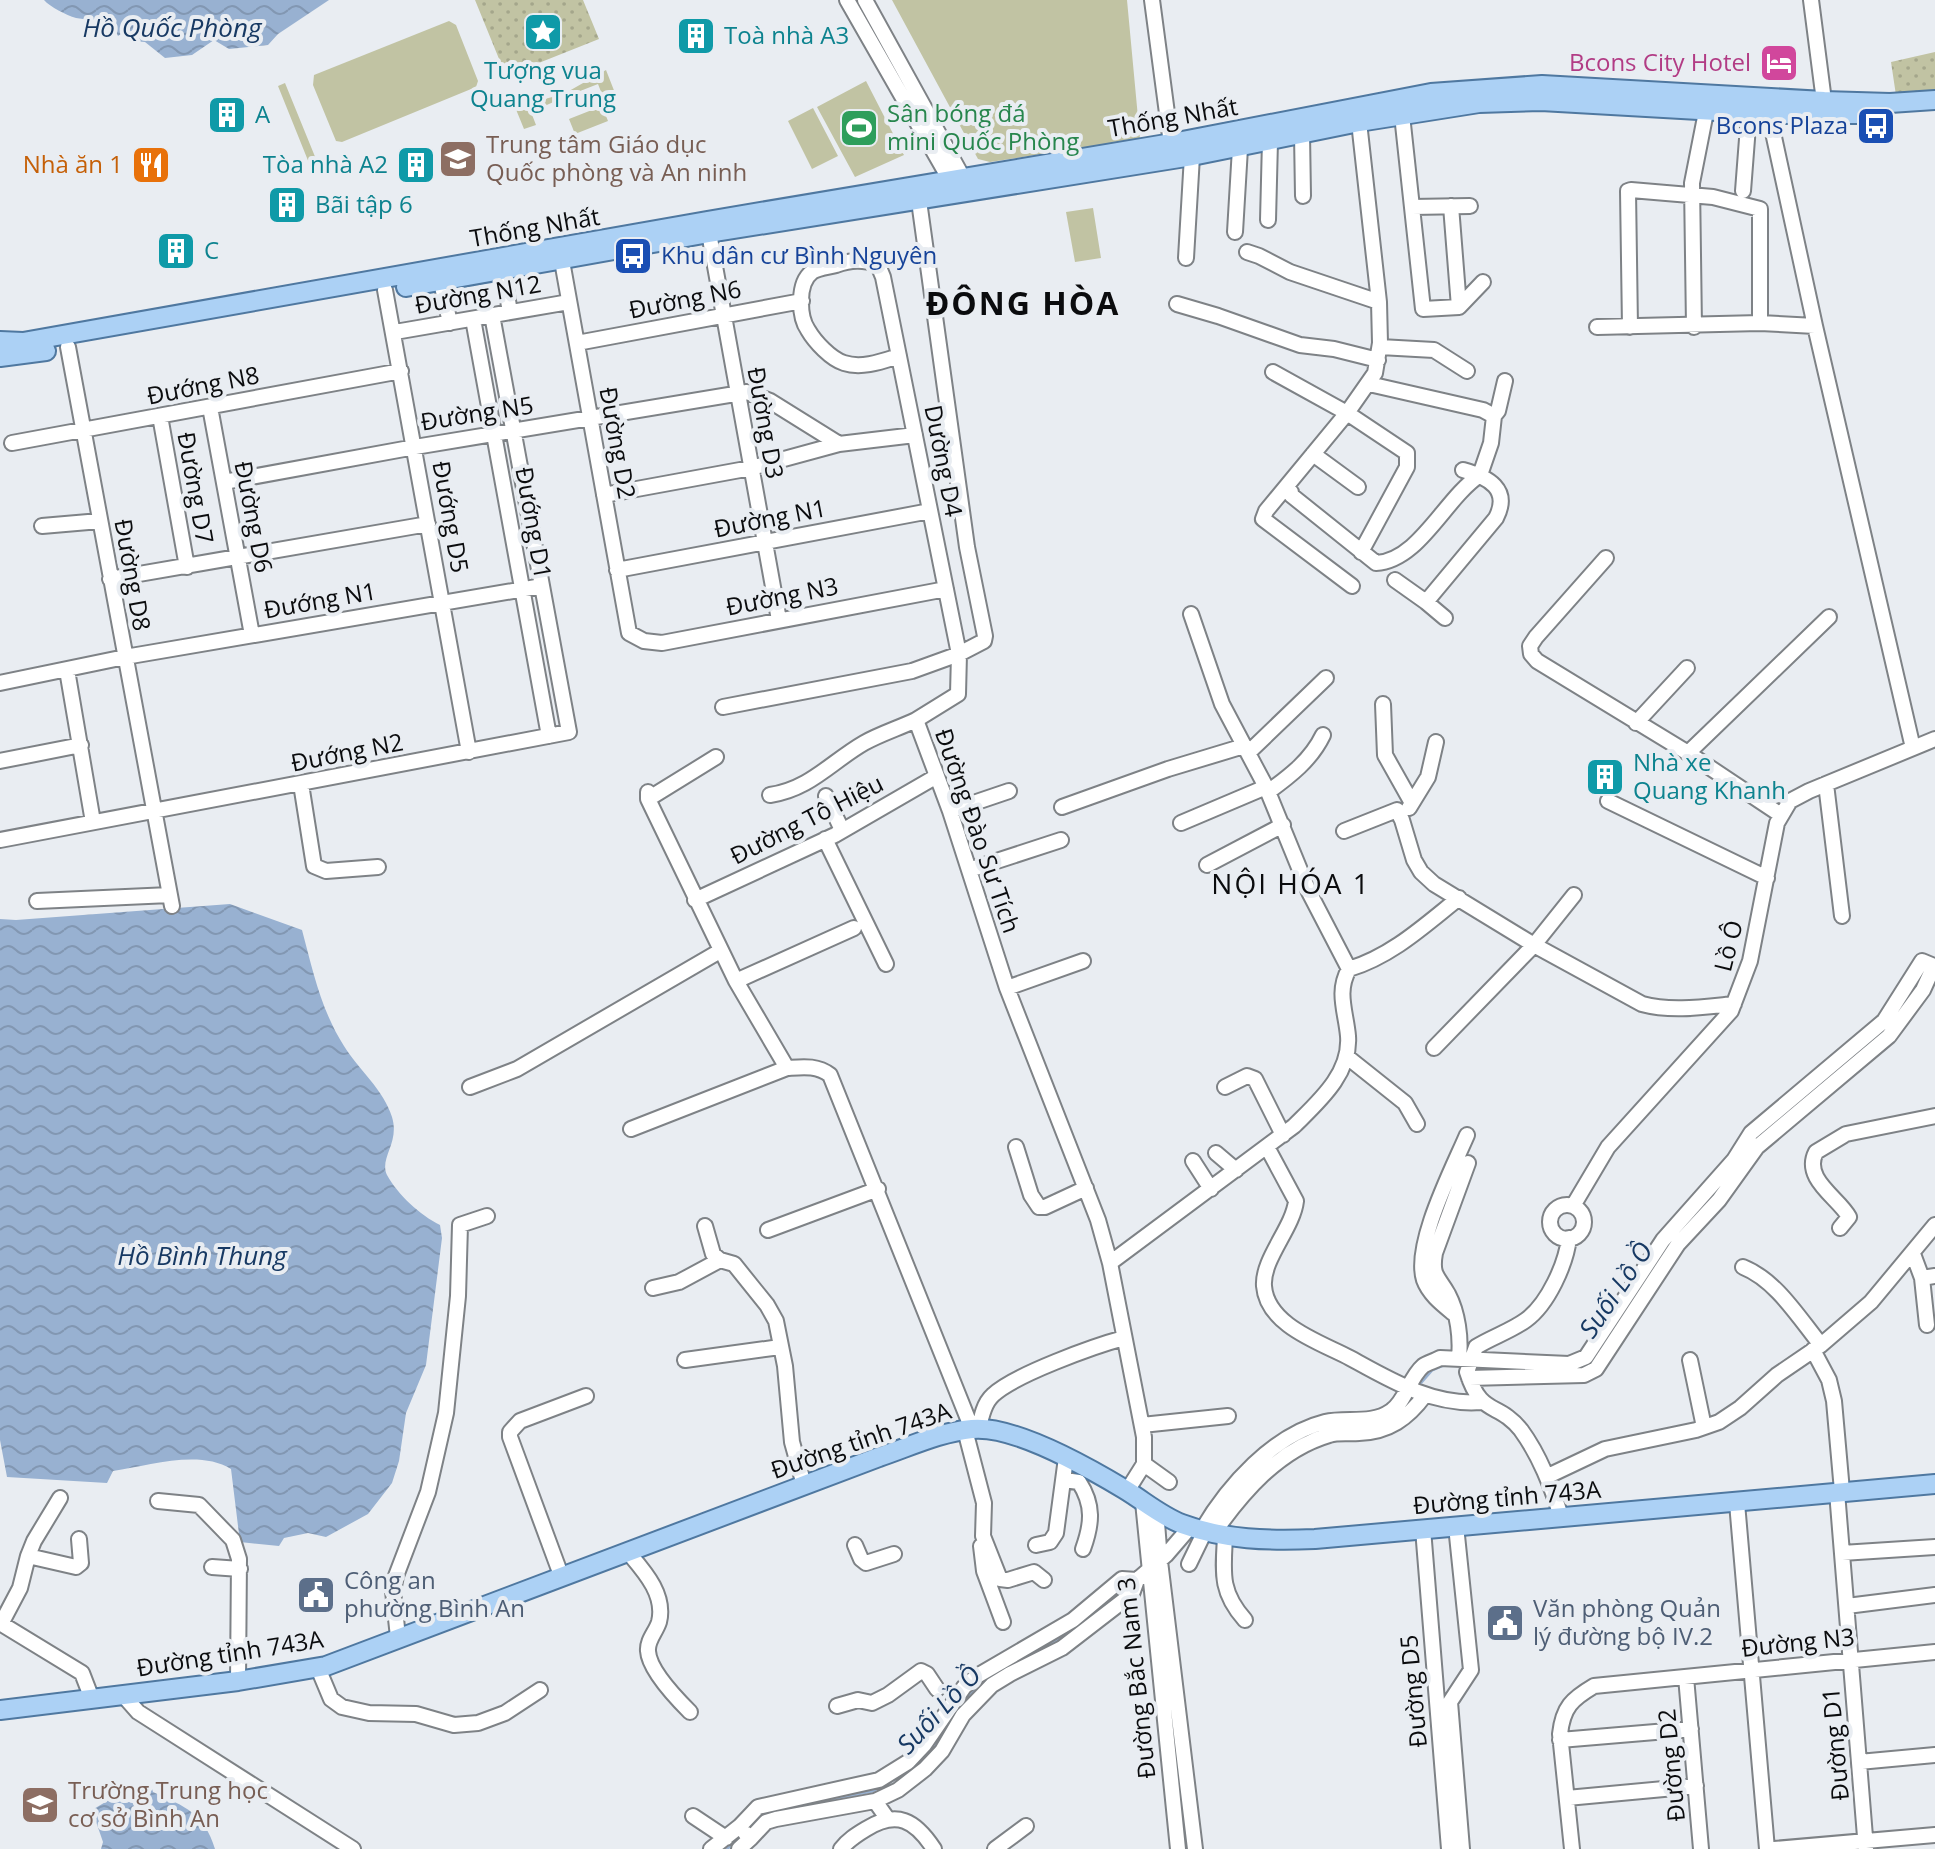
<svg xmlns="http://www.w3.org/2000/svg" width="1935" height="1849" font-family="'Open Sans',sans-serif">
	<style>
		.green { fill: #c1c3a3 }
		.park { fill: url(#park-dots) }
		.water { fill: url(#water-waves) }
		.lines { fill: none; stroke-linecap: round; stroke-linejoin: round }
		.stream { stroke: #98b1d1; stroke-width: 3 }
		.minor-casing { stroke: #7e8286; stroke-width: 18 }
		.major-casing { stroke: #4f78a0; stroke-width: 22 }
		.minor { stroke: #fff; stroke-width: 14 }
		.major { stroke: #acd1f5; stroke-width: 18 }
		.labels { text-anchor: middle; stroke-width: 8; stroke-linejoin: round; paint-order: stroke }
		.culture-label { font-size: 24px; fill: #0d838f; stroke: #e9edf2; text-anchor: start }
		.hotel-label { font-size: 24px; fill: #b23c85; stroke: #e9edf2; text-anchor: end }
		.leisure-label { font-size: 24px; fill: #27864d; stroke: #e9edf2; text-anchor: start }
		.street-label { font-size: 24px; fill: #0b0c0e; stroke: #e9edf2 }
		.transit-label { font-size: 24px; fill: #164399; stroke: #e9edf2; text-anchor: end }
		.education-label { font-size: 24px; fill: #785e54; stroke: #e9edf2; text-anchor: start }
		.food-label { font-size: 24px; fill: #c56008; stroke: #e9edf2; text-anchor: end }
		.service-label { font-size: 24px; fill: #4e5e75; stroke: #e9edf2; text-anchor: start }
		.water-label { font-size: 26px; font-style: italic; fill: #173963; stroke: #e9edf2 }
		.quarter-label { font-size: 28px; letter-spacing: 2px; fill: #0b0c0e; stroke: #e9edf2 }
		.district-label { font-size: 32px; font-weight: bold; letter-spacing: 2px; fill: #0b0c0e; stroke: #e9edf2 }
	</style>
	<defs>
		<pattern id="park-dots" width="8" height="8" patternUnits="userSpaceOnUse" patternTransform="scale(2)"><rect width="8" height="8" fill="#c1c3a3"/><path d="M2 2h.1M6 6h.1" fill="none" stroke="#a4a68b" stroke-width="1.8" stroke-linecap="round"/></pattern>
		<pattern id="water-waves" width="16" height="10" patternUnits="userSpaceOnUse" patternTransform="scale(2)"><rect width="16" height="10" fill="#98b1d1"/><path d="M0 5q4-4 8 0t8 0" fill="none" stroke="#8297b2"/></pattern>
	</defs>
	<rect width="100%" height="100%" fill="#e9edf2"/>
	<path class="green" d="M892,0H1127L1140,139L990,162L978,159Z
		M449,21L456,25L478,81L476,87L342,142L336,141L313,85L314,75Z
		M606,70L615,93L603,97L598,84L570,95L569,91Z
		M866,81L904,155L855,177L817,107Z
		M285,83L318,164L311,168L278,86Z
		M556,96L558,100L531,112L536,125L524,129L515,107Z
		M602,106L608,121L575,134L569,119Z
		M813,108L838,156L812,169L788,121Z
		M1093,208L1101,258L1075,262L1066,212Z"/>
	<path class="park" d="M475,0H583L599,39L506,76Z
		M1935,52V99L1897,102L1891,62Z"/>
	<path class="water" d="M44,0H329L278,34L268,45L229,49L214,40L192,55L165,58L145,42L132,41L121,34L118,36C109,14 95,22 76,18C66,15 50,7 44,0Z
		M230,904L302,930C313,971 321,1010 344,1046C358,1069 384,1090 392,1117C400,1143 379,1158 387,1175C398,1195 420,1215 440,1225L442,1238L426,1365L406,1413L399,1461L392,1483L368,1514L326,1537L308,1533L284,1538L279,1546L240,1542L231,1469C199,1449 148,1466 113,1471L107,1483L7,1477L0,1440V919L16,920Z
		M151,1785L153,1792C186,1807 204,1813 215,1849H101L103,1842L92,1810L119,1794L128,1797Z"/>
	<g class="lines">
		<path class="stream" d="M1900,1010L1913,989
			M1655,1264L1674,1238
			M1473,1367L1510,1368
			M1418,1386L1432,1370L1446,1364
			M888,1783L909,1771L934,1746L965,1699L983,1682L1068,1633L1125,1587
			M780,1809L873,1791L881,1786
			M727,1849L742,1834"/>
		<defs>
			<path id="minor" d="M847,0L954,187
				M865,0L967,185
				M1152,0L1172,151
				M1811,0L1824,101
				M1769,114L1815,326L1913,748
				M1402,115L1423,309L1459,307L1483,282
				M1302,134L1303,196
				M1743,191L1749,113
				M919,201L967,547L985,636L984,641L959,654L958,694L916,720L950,811L1007,988L1098,1220L1110,1263L1144,1437V1464L1127,1491
				M1451,206L1459,307
				M1412,207L1470,206
				M1268,220L1270,141
				M1235,232L1240,148
				M709,233L779,620
				M1247,252L1259,256L1290,272L1379,302
				M1186,258L1192,156
				M562,261L629,633L644,641L662,643L946,589
				M503,272L510,312
				M441,282L450,323
				M385,290L469,752
				M1177,304L1218,316L1300,345L1334,349L1378,360
				M473,319L549,736
				M1597,327L1760,323L1815,326
				M1630,327L1628,191L1631,190L1713,197L1760,209V323
				M1694,327L1692,183L1706,112
				M395,332L569,302
				M577,343L802,301
				M68,347L172,906
				M1380,347L1434,350L1467,371
				M1273,372L1347,413L1407,453V467L1361,552
				M1369,384L1483,410L1494,416
				M210,407L252,635
				M160,416L187,567
				M12,443L401,371
				M1313,454L1358,487
				M1480,475L1491,443L1494,416L1498,411L1505,381
				M224,482L415,447L747,392L770,401L839,444L915,435
				M1291,492V495L1376,563C1419,561 1445,498 1480,475
				M604,495L751,468L839,444
				M42,526L100,521
				M1606,558L1536,637L1530,646L1531,654L1537,661L1688,753L1781,815
				M617,570L930,511
				M110,579L428,524
				M1395,580L1426,602L1496,518C1511,489 1488,477 1463,470
				M1352,586L1263,519L1266,511L1347,413L1375,373L1380,343L1379,302L1359,122
				M1426,602L1445,618
				M1191,614L1222,704L1266,787L1309,892L1349,969C1392,956 1425,925 1459,898
				M67,670L93,822
				M0,683L125,657L542,586
				M1383,704L1385,755L1412,803
				M723,707L912,671L959,654L883,277L878,265C863,259 851,260 836,265C829,267 818,268 812,272C797,283 799,317 808,330C815,342 831,359 844,363C862,369 883,361 899,356
				M1636,723L1687,668
				M1248,753L1326,678
				M1688,753L1829,617
				M0,761L81,745
				M301,784L314,866L326,871L378,867
				M1826,784L1842,916
				M648,792V799L736,981L787,1068
				M1268,792C1290,776 1311,760 1323,735
				M770,795C810,789 831,762 864,743C880,734 899,728 916,720
				M826,796L842,830
				M648,799L716,757
				M1608,801L1767,878
				M1062,807L1168,769L1244,746
				M1409,808L1428,777L1436,742
				M950,811L1009,791
				M1181,823L1266,787
				M1344,831L1397,810L1402,820L1414,860L1421,872L1434,884L1534,945L1642,1004C1671,1012 1704,1007 1734,1004
				M825,839L886,964
				M0,840L569,732L492,315
				M1207,865L1283,825
				M969,870L1061,840
				M695,900L835,835L937,776
				M37,901L170,895
				M736,981L854,928
				M1007,988L1083,961
				M1434,1048L1534,945L1574,895
				M1346,1056L1405,1103L1417,1124
				M470,1087L517,1069L720,951
				M1225,1087L1247,1076L1255,1079L1283,1135
				M631,1129L787,1068C803,1067 817,1065 830,1075L972,1429
				M1016,1147L1031,1195L1039,1207H1045L1086,1188
				M1267,1147L1296,1201C1293,1228 1262,1259 1264,1286C1267,1326 1322,1343 1350,1358C1390,1380 1433,1406 1481,1402
				M1216,1153L1236,1170
				M1193,1161L1211,1189
				M1550 1222a17 17 0 1 1 34 0a17 17 0 1 1-34 0Z
				M1573,1206L1608,1147L1731,1011L1750,961L1777,823L1790,801L1809,791L1935,739
				M705,1226L713,1254L720,1260L734,1264L767,1305L776,1321L785,1366L792,1442L804,1485
				M1840,1228L1849,1217C1839,1198 1802,1179 1816,1152L1846,1134L1935,1116
				M768,1230L878,1189
				M1913,1254L1922,1278L1935,1276
				M1110,1263L1294,1126C1318,1102 1351,1074 1348,1036C1346,1012 1336,992 1349,969
				M1743,1267C1776,1280 1799,1318 1821,1345
				M1922,1278L1927,1325
				M653,1288L679,1282L720,1260
				M1453,1313C1442,1304 1429,1294 1424,1280C1413,1245 1452,1170 1467,1135
				M1813,1350L1829,1380L1834,1401L1842,1491
				M1459,1358C1461,1338 1458,1313 1448,1294C1438,1276 1431,1276 1435,1253L1468,1163
				M685,1360L780,1347
				M1690,1360L1704,1427
				M1142,1425L1228,1416
				M979,1429C981,1417 984,1403 993,1395C1014,1375 1094,1346 1124,1338
				M965,1430L984,1503L983,1536L1000,1579L1008,1580L1034,1572L1044,1580
				M1144,1464L1169,1482
				M1548,1476L1605,1449L1696,1430L1719,1422L1740,1408L1777,1375L1821,1345L1871,1302L1935,1225
				M1064,1480L1079,1482C1094,1505 1092,1524 1083,1549
				M1837,1492L1866,1849
				M158,1501L199,1505L233,1540L239,1559L238,1681
				M1143,1502L1178,1849
				M1737,1503L1767,1849
				M1156,1510L1160,1561L1195,1849
				M1561,1516C1551,1486 1540,1456 1521,1430C1498,1401 1481,1417 1467,1372L1476,1347C1492,1337 1511,1331 1526,1320C1548,1304 1566,1264 1569,1238
				M1456,1526L1471,1670L1450,1702L1462,1849
				M1423,1529L1449,1849
				M1202,1530C1228,1486 1273,1435 1325,1422C1347,1417 1371,1425 1391,1411C1406,1401 1409,1378 1423,1366C1427,1363 1435,1361 1440,1358L1569,1364L1586,1357L1663,1240L1734,1160L1751,1133L1884,1021L1922,961L1934,966L1923,990L1889,1036L1757,1147L1719,1200L1678,1244L1596,1369L1584,1375L1469,1378
				M1213,1534C1242,1493 1278,1450 1329,1435C1338,1432 1349,1434 1359,1433C1389,1432 1408,1418 1425,1395
				M1225,1537C1223,1573 1220,1592 1245,1620
				M855,1545L861,1559L866,1563L894,1554
				M1036,1545L1050,1542L1056,1533L1066,1458
				M981,1546L984,1571L1003,1622
				M627,1551C643,1570 666,1594 659,1622C656,1632 647,1640 648,1651C649,1670 677,1699 690,1712
				M1842,1553L1935,1547
				M28,1556L34,1541L60,1498
				M1189,1564L1205,1531
				M212,1567L240,1569
				M561,1575L510,1437V1432L520,1421L586,1396
				M1847,1606L1935,1595
				M0,1623L82,1673L92,1699
				M1,1624L20,1588L28,1556L76,1567L81,1563L79,1539
				M398,1637L393,1591L396,1576L428,1492L446,1413L458,1296L460,1225L487,1216
				M318,1668L331,1699L342,1707L369,1713L416,1714L454,1725L478,1723L505,1713L540,1690
				M1686,1677L1701,1849
				M123,1695L138,1712L353,1849
				M837,1706L858,1700L872,1703L888,1695L921,1671L927,1674L937,1689
				M1560,1740L1691,1729
				M1859,1762L1935,1755
				M1567,1798L1696,1786
				M875,1801L898,1790L925,1769L942,1751L963,1715L992,1685L1010,1674L1062,1648L1132,1594L1137,1580L1166,1555L1191,1526
				M693,1816L726,1838
				M751,1838L766,1822L776,1819L875,1801L887,1818
				M711,1849L740,1826L758,1807L879,1780L908,1762L924,1745L964,1687L977,1676L1073,1620L1122,1579L1137,1580
				M739,1849L751,1838L745,1833
				M841,1849C848,1840 856,1835 866,1829C897,1810 915,1820 934,1849
				M995,1849L1026,1826
				M1572,1849L1560,1734C1563,1707 1572,1699 1594,1686L1935,1652
				M1774,1849L1935,1835"/>
			<path id="major" d="M406,287L709,233L1192,156L1359,122L1479,103L1541,101L1769,114H1864
				M0,341L23,342L707,221L1172,143L1431,93L1542,85L1824,101L1890,103L1935,100
				M0,357L46,351
				M0,1710L238,1681L326,1666L879,1457C909,1447 940,1432 972,1429C1014,1425 1089,1468 1124,1489C1144,1501 1161,1516 1182,1524C1226,1540 1268,1541 1315,1539L1935,1484"/>
		</defs>
		<use href="#minor" class="minor-casing"/>
		<use href="#major" class="major-casing"/>
		<use href="#minor" class="minor"/>
		<use href="#major" class="major"/>
	</g>
	<defs>
		<symbol id="sight-square" viewBox="-11 -11 22 22"><rect x="-9" y="-9" width="18" height="18" rx="4" fill="#0f9aa8" stroke="#e9edf2"/><path d="M0-6L1.8-2.2L6-1.7L2.9 1.2L3.7 5.4L0 3.3L-3.7 5.4L-2.9 1.2L-6-1.7L-1.8-2.2Z" fill="#fff"/></symbol>
		<symbol id="building-square" viewBox="-11 -11 22 22"><rect x="-9" y="-9" width="18" height="18" rx="4" fill="#0f9aa8" stroke="#e9edf2"/><path d="M-4-6H4V6H1V3H-1V6H-4ZM-2.5-4.3h1.7v1.8h-1.7ZM.8-4.3h1.7v1.8H.8ZM-2.5-1h1.7V.8h-1.7ZM.8-1h1.7V.8H.8Z" fill="#fff"/></symbol>
		<symbol id="hotel-square" viewBox="-11 -11 22 22"><rect x="-9" y="-9" width="18" height="18" rx="4" fill="#d1479c" stroke="#e9edf2"/><path d="M-6-4.5h1.5V1H6V5H4.5V3h-9V5H-6ZM-4 0a1.8 1.8 0 1 1 3.6 0ZM.5 0V-2.5h3Q6-2.5 6 0Z" fill="#fff"/></symbol>
		<symbol id="bus-square" viewBox="-11 -11 22 22"><rect x="-9" y="-9" width="18" height="18" rx="4" fill="#1a4fb4" stroke="#e9edf2"/><path d="M-5-6H5V4H4V6H2V4H-2V6H-4V4H-5ZM-3.5-4V0h7V-4ZM-3.5 1.2v1.5H-2V1.2ZM2 1.2v1.5H3.5V1.2Z" fill="#fff"/></symbol>
		<symbol id="stadium-square" viewBox="-11 -11 22 22"><rect x="-9" y="-9" width="18" height="18" rx="4" fill="#2e9e5b" stroke="#e9edf2"/><path d="M0-5a6.5 5 0 1 0 0 10a6.5 5 0 1 0 0-10ZM-3.5-1.8h7v3.6h-7Z" fill="#fff"/></symbol>
		<symbol id="school-square" viewBox="-11 -11 22 22"><rect x="-9" y="-9" width="18" height="18" rx="4" fill="#8d6e63" stroke="#e9edf2"/><path d="M0-5L7-2L0 1L-7-2ZM-4 1L0 2.5L4 1V4Q0 6-4 4Z" fill="#fff"/></symbol>
		<symbol id="restaurant-square" viewBox="-11 -11 22 22"><rect x="-9" y="-9" width="18" height="18" rx="4" fill="#e8710a" stroke="#e9edf2"/><path d="M-5-6h1v4h1v-4h1v4h1v-4h1v5L-1.5 .5V6h-2V.5L-5-1ZM5-6V6H3V1.5H1.5Q1.5-4 5-6Z" fill="#fff"/></symbol>
		<symbol id="civic-square" viewBox="-11 -11 22 22"><rect x="-9" y="-9" width="18" height="18" rx="4" fill="#5c6f8a" stroke="#e9edf2"/><path d="M-.6-6.5H3V-4.5H.6V-3L4-1V1h2V6H-6V1h2V-1L-.6-3ZM-1.2 2.5V6h2.4V2.5Z" fill="#fff"/></symbol>
	</defs>
	<g fill-rule="evenodd">
		<use href="#sight-square" x="521" y="10" width="44" height="44"/>
		<use href="#building-square" x="674" y="14" width="44" height="44"/>
		<use href="#hotel-square" x="1757" y="41" width="44" height="44"/>
		<use href="#building-square" x="205" y="93" width="44" height="44"/>
		<use href="#bus-square" x="1854" y="104" width="44" height="44"/>
		<use href="#stadium-square" x="837" y="106" width="44" height="44"/>
		<use href="#school-square" x="436" y="137" width="44" height="44"/>
		<use href="#restaurant-square" x="129" y="143" width="44" height="44"/>
		<use href="#building-square" x="394" y="143" width="44" height="44"/>
		<use href="#building-square" x="265" y="183" width="44" height="44"/>
		<use href="#building-square" x="154" y="229" width="44" height="44"/>
		<use href="#bus-square" x="611" y="234" width="44" height="44"/>
		<use href="#building-square" x="1583" y="755" width="44" height="44"/>
		<use href="#civic-square" x="294" y="1573" width="44" height="44"/>
		<use href="#civic-square" x="1483" y="1601" width="44" height="44"/>
		<use href="#school-square" x="18" y="1783" width="44" height="44"/>
	</g>
	<g class="labels">
		<g class="culture-label">
			<text x="724" y="44">Toà nhà A3</text>
			<text x="543" y="79" text-anchor="middle">Tượng vua<tspan x="543" dy="28">Quang Trung</tspan></text>
			<text x="255" y="123">A</text>
			<text x="388" y="173" text-anchor="end">Tòa nhà A2</text>
			<text x="315" y="213">Bãi tập 6</text>
			<text x="204" y="259">C</text>
			<text x="1633" y="771">Nhà xe<tspan x="1633" dy="28">Quang Khanh</tspan></text>
		</g>
		<g class="hotel-label">
			<text x="1751" y="71">Bcons City Hotel</text>
		</g>
		<g class="leisure-label">
			<text x="887" y="122">Sân bóng đá<tspan x="887" dy="28">mini Quốc Phòng</tspan></text>
		</g>
		<g class="street-label">
			<text transform="translate(1173 118) rotate(-10)" y="8">Thống Nhất</text>
			<text transform="translate(535 228) rotate(-10)" y="8">Thống Nhất</text>
			<text transform="translate(478 295) rotate(-10)" y="8">Đường N12</text>
			<text transform="translate(685 300) rotate(-11)" y="8">Đường N6</text>
			<text transform="translate(203 386) rotate(-11)" y="8">Đướng N8</text>
			<text transform="translate(477 414) rotate(-9)" y="8">Đường N5</text>
			<text transform="translate(765 423) rotate(80)" y="8">Đường D3</text>
			<text transform="translate(617 443) rotate(80)" y="8">Đường D2</text>
			<text transform="translate(943 461) rotate(79)" y="8">Dường D4</text>
			<text transform="translate(195 488) rotate(80)" y="8">Đường D7</text>
			<text transform="translate(253 517) rotate(79)" y="8">Đường D6</text>
			<text transform="translate(450 517) rotate(80)" y="8">Đướng D5</text>
			<text transform="translate(770 519) rotate(-11)" y="8">Đường N1</text>
			<text transform="translate(533 523) rotate(80)" y="8">Đướng D1</text>
			<text transform="translate(132 575) rotate(80)" y="8">Đường D8</text>
			<text transform="translate(782 597) rotate(-11)" y="8">Đường N3</text>
			<text transform="translate(320 601) rotate(-10)" y="8">Đướng N1</text>
			<text transform="translate(347 753) rotate(-11)" y="8">Đướng N2</text>
			<text transform="translate(807 820) rotate(-27)" y="8">Đường Tô Hiệu</text>
			<text transform="translate(977 831) rotate(71)" y="8">Đường Đào Sư Tích</text>
			<text transform="translate(1729 946) rotate(-76)" y="8">Lồ Ô</text>
			<text transform="translate(861 1441) rotate(-19)" y="8">Đường tỉnh 743A</text>
			<text transform="translate(1507 1498) rotate(-5)" y="8">Đường tỉnh 743A</text>
			<text transform="translate(1798 1643) rotate(-6)" y="8">Đường N3</text>
			<text transform="translate(230 1654) rotate(-9)" y="8">Đường tỉnh 743A</text>
			<text transform="translate(1137 1678) rotate(-96)" y="8">Đường Bắc Nam 3</text>
			<text transform="translate(1414 1691) rotate(-95)" y="8">Đường D5</text>
			<text transform="translate(1836 1744) rotate(-95)" y="8">Đường D1</text>
			<text transform="translate(1672 1765) rotate(-95)" y="8">Đường D2</text>
		</g>
		<g class="transit-label">
			<text x="1848" y="134">Bcons Plaza</text>
			<text x="661" y="264" text-anchor="start">Khu dân cư Bình Nguyên</text>
		</g>
		<g class="education-label">
			<text x="486" y="153">Trung tâm Giáo dục<tspan x="486" dy="28">Quốc phòng và An ninh</tspan></text>
			<text x="68" y="1799">Trường Trung học<tspan x="68" dy="28">cơ sở Bình An</tspan></text>
		</g>
		<g class="food-label">
			<text x="123" y="173">Nhà ăn 1</text>
		</g>
		<g class="service-label">
			<text x="344" y="1589">Công an<tspan x="344" dy="28">phường Bình An</tspan></text>
			<text x="1533" y="1617">Văn phòng Quản<tspan x="1533" dy="28">lý đường bộ IV.2</tspan></text>
		</g>
		<g class="water-label">
			<text x="172" y="37">Hồ Quốc Phòng</text>
			<text x="202" y="1265">Hồ Bình Thung</text>
			<text transform="translate(1616 1290) rotate(-56)" y="9">Suối Lồ Ồ</text>
			<text transform="translate(939 1710) rotate(-47)" y="9">Suối Lồ Ồ</text>
		</g>
		<g class="quarter-label">
			<text x="1291" y="894">NỘI HÓA 1</text>
		</g>
		<g class="district-label">
			<text x="1023" y="315">ĐÔNG HÒA</text>
		</g>
	</g>
</svg>
